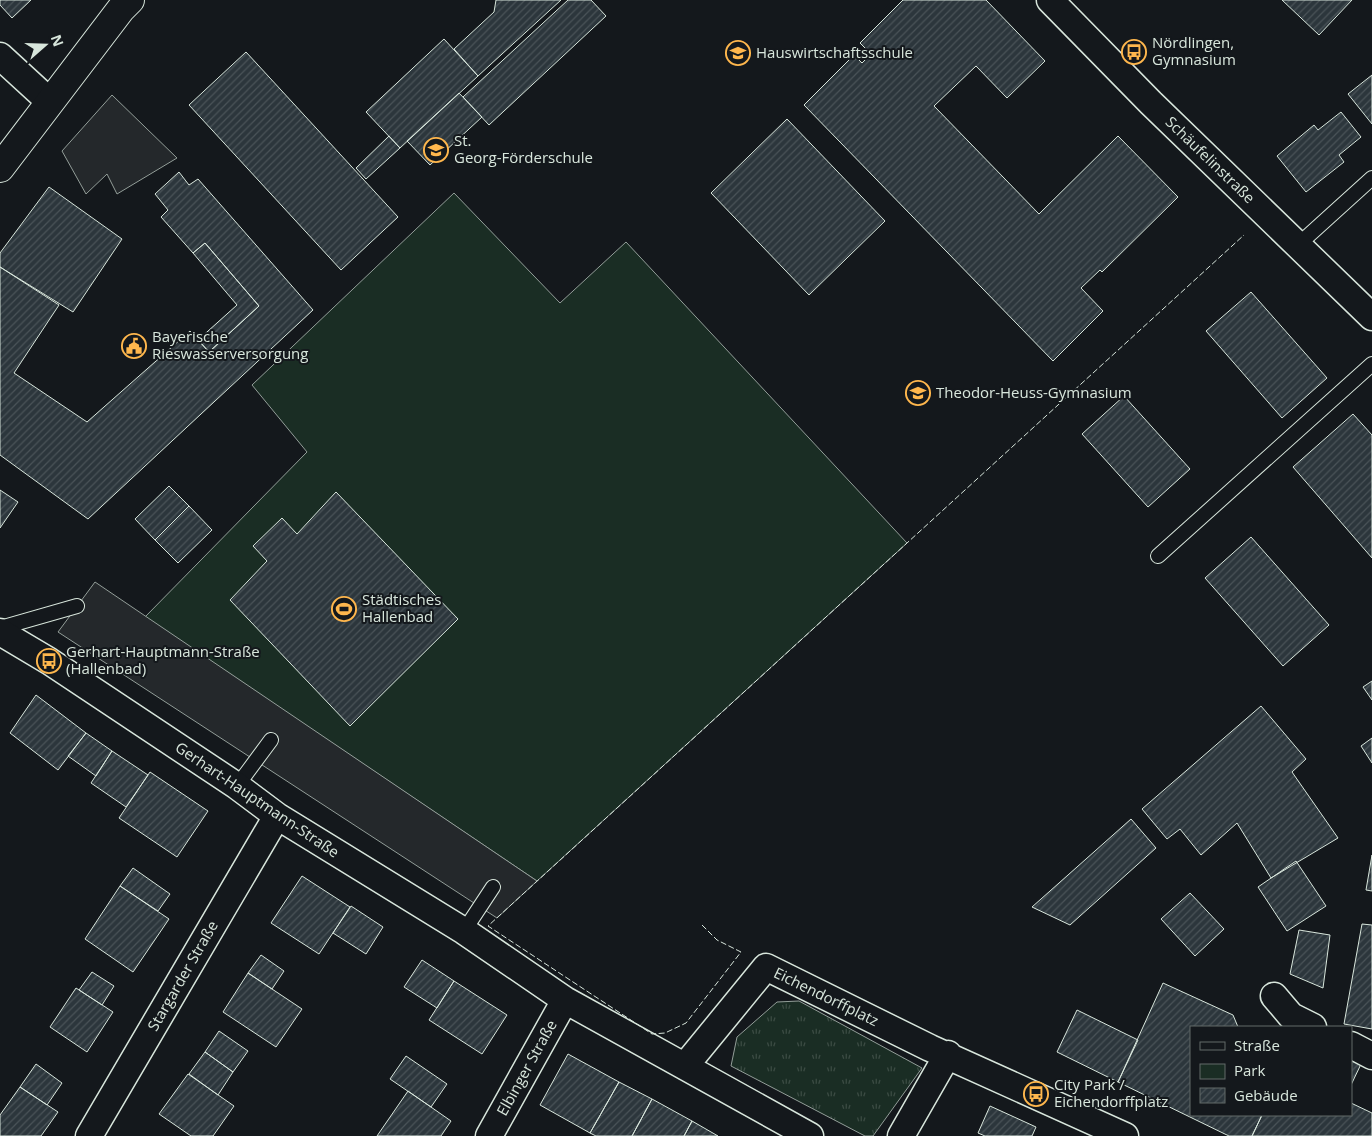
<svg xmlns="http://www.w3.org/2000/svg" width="1372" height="1136" font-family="'Open Sans',sans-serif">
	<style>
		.grass { fill: url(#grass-tufts); stroke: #939e99 }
		.park { fill: #1a2d24; stroke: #939e99 }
		.parking { fill: #24282b; stroke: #939e99 }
		.building { fill: url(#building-hatch); stroke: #d8e6dc }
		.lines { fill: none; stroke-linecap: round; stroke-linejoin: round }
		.service-casing { stroke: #d8e6dc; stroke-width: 16 }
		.minor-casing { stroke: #d8e6dc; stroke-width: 29 }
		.secondary-casing { stroke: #d8e6dc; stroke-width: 30 }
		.service { stroke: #14181c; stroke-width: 14 }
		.minor { stroke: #14181c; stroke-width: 26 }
		.secondary { stroke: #14181c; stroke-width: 28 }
		.fence { stroke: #d8e6dc; stroke-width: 1; stroke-dasharray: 6 2.5; stroke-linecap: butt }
		.labels { text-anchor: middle; stroke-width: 4; stroke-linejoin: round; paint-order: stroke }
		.poi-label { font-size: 15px; fill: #d8e6dc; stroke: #14181c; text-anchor: start }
		.street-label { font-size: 15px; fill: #d8e6dc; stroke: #14181c }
	</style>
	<defs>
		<pattern id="grass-tufts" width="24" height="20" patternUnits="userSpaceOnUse" patternTransform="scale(1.25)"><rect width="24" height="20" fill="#1a2d24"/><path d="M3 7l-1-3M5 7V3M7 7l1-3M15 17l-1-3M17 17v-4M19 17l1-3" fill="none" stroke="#3b4b43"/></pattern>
		<pattern id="building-hatch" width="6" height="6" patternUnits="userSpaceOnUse" patternTransform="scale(1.25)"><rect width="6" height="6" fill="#2c363c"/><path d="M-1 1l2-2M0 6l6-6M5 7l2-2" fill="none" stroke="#4a5358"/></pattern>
	</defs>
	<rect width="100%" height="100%" fill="#14181c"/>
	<path class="grass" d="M799,1001L922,1068L873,1136H865L731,1066L737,1037L777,1002Z"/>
	<path class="park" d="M454,193L560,303L626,242L907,543L537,881L145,617L307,452L252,385Z"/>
	<path class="parking" d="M112,95L177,158L117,194L107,174L86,194L62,151Z
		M95,582L537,881L497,918L58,632Z"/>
	<path class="building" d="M0,0H31L12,18L0,5Z
		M496,0H561L478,76L454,49L494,12Z
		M568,0H591L606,16L489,125L463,97Z
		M903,0H986L1045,61L1007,98L976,66L934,106L1039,214L1118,136L1178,197L1102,272L1100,270L1081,288L1103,311L1053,361L804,105L854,55L862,63L871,54L860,43Z
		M1282,0H1352L1319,35Z
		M444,39L478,76L400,148L366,112Z
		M246,52L398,217L341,270L189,105Z
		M1372,75V124L1348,94Z
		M459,93L482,117L430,165L407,141Z
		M1341,112L1361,137L1339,155L1344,162L1306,192L1277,156L1314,125L1318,130Z
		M787,119L885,221L809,295L711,193Z
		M389,136L400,148L366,179L356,168Z
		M179,172L189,185L198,179L313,310L88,519L0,455V267L59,305L14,373L87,422L190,331L209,352L259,306L205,243L193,253L161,217L168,210L155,194Z
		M49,187L122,239L73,312L0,267V253Z
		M205,243L259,306L209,352L198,340L237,305L193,253Z
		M1251,292L1327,378L1282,418L1206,331Z
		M1124,396L1190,469L1148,507L1082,434Z
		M1353,414L1372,435V558L1293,467Z
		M169,486L189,506L155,540L135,519Z
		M0,490L18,502L0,528Z
		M336,492L458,619L350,726L230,600L267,561L253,546L282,518L297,534Z
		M189,506L212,530L178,563L155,540Z
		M1251,537L1329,625L1283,666L1205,578Z
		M1372,681V700L1363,687Z
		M36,695L86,733L58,770L10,733Z
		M1261,706L1306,759L1292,772L1338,838L1271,878L1237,823L1201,855L1180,829L1167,839L1142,809Z
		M86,733L112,751L96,776L68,756Z
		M1372,738V763L1361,746Z
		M112,751L148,775L126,807L91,783Z
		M150,772L208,811L177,857L119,818Z
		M1131,819L1156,848L1070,925L1032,907Z
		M1372,855V891L1366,890Z
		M1296,861L1326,906L1287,931L1258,887Z
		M133,868L170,894L158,911L120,886Z
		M302,876L350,907L319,954L271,923Z
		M120,886L169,919L133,972L85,939Z
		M1190,893L1224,929L1195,956L1161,919Z
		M351,906L383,927L366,954L333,933Z
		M1362,924L1372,925V1029L1344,1024Z
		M1299,930L1330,935L1323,988L1290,974Z
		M261,955L284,971L272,989L248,973Z
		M422,960L454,981L437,1008L404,987Z
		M92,972L114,986L102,1005L79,990Z
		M248,973L302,1009L276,1047L223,1012Z
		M454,981L507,1015L482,1054L429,1020Z
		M1163,983L1233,1015L1238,1027H1191V1115H1262L1252,1136H1229L1118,1082Z
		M76,988L113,1012L87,1052L50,1027Z
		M1077,1010L1138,1040L1118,1082L1057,1052Z
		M219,1031L248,1051L233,1072L205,1052Z
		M205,1052L233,1072L218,1095L189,1074Z
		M568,1054L619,1082L590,1133L540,1105Z
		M406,1056L447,1084L431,1107L390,1079Z
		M1351,1057L1362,1062L1351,1085Z
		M36,1064L62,1083L47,1105L20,1087Z
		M188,1074L234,1106L213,1136H191L159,1114Z
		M619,1082L652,1099L632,1136H596L590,1133Z
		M20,1087L58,1112L41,1136H0V1115Z
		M408,1091L451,1121L441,1136H377Z
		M652,1099L692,1121L684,1136H632Z
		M1351,1103L1372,1113V1136H1252L1262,1115H1351Z
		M990,1106L1036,1127L1032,1136H985L978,1133Z
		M692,1121L718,1136H684Z"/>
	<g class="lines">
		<defs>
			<path id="service" d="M1298,245L1372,178
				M1158,556L1372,364
				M0,628L77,606
				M237,786L271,740
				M464,931L493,887"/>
			<path id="minor" d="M1050,0L1151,103L1372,317
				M0,56L49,101
				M0,632L49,661L237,786L277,816L464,931L565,1000L810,1136
				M1274,996L1291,1016L1313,1027
				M1351,1045L1372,1056
				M685,1066L766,967L930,1048L1125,1136
				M89,1136L277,816
				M489,1136L565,1000
				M901,1136L948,1054"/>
			<path id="secondary" d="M0,168L121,9L130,0"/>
		</defs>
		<use href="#service" class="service-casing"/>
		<use href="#minor" class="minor-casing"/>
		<use href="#secondary" class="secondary-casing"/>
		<use href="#service" class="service"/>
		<use href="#minor" class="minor"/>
		<use href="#secondary" class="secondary"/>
		<path class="fence" d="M702,925L717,940L741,952L686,1023L665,1033L652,1034L488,926L1244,235"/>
	</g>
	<defs>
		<symbol id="bus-ring" viewBox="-11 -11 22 22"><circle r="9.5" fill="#14181c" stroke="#ffb74d" stroke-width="1.5"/><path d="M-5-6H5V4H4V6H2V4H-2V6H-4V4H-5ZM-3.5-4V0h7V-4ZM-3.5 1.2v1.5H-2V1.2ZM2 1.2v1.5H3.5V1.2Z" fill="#ffb74d"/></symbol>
		<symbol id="school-ring" viewBox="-11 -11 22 22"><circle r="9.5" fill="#14181c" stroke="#ffb74d" stroke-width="1.5"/><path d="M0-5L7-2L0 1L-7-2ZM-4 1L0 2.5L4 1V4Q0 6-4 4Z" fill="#ffb74d"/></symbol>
		<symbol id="civic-ring" viewBox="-11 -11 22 22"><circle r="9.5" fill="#14181c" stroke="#ffb74d" stroke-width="1.5"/><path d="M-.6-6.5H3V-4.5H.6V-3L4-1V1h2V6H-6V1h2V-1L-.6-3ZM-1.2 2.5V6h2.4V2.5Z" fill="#ffb74d"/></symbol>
		<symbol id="stadium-ring" viewBox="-11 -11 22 22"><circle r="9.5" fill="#14181c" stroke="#ffb74d" stroke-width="1.5"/><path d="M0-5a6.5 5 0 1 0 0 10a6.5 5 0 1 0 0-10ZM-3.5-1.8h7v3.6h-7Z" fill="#ffb74d"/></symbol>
	</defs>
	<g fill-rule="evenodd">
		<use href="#bus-ring" x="1120" y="38" width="28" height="28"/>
		<use href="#school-ring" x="724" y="39" width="28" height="28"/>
		<use href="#school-ring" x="422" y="136" width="28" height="28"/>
		<use href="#civic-ring" x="120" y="332" width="28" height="28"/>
		<use href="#school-ring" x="904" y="379" width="28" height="28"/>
		<use href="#stadium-ring" x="330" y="595" width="28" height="28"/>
		<use href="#bus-ring" x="35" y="647" width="28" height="28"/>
		<use href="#bus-ring" x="1022" y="1080" width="28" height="28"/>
	</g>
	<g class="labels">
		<g class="poi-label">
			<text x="1152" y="48">Nördlingen,<tspan x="1152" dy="17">Gymnasium</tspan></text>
			<text x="756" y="58">Hauswirtschaftsschule</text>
			<text x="454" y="146">St.<tspan x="454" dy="17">Georg-Förderschule</tspan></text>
			<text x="152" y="342">Bayerische<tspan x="152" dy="17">Rieswasserversorgung</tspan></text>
			<text x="936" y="398">Theodor-Heuss-Gymnasium</text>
			<text x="362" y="605">Städtisches<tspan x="362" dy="17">Hallenbad</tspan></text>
			<text x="66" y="657">Gerhart-Hauptmann-Straße<tspan x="66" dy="17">(Hallenbad)</tspan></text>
			<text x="1054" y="1090">City Park /<tspan x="1054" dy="17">Eichendorffplatz</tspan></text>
		</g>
		<g class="street-label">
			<text transform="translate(1210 160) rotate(44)" y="5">Schäufelinstraße</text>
			<text transform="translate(257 800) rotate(34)" y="5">Gerhart-Hauptmann-Straße</text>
			<text transform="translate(183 976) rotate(-60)" y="5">Stargarder Straße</text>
			<text transform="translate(826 997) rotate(26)" y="5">Eichendorffplatz</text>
			<text transform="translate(527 1068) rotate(-61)" y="5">Elbinger Straße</text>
		</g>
	</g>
	<rect x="1190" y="1026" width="162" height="90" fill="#14181c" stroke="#626a69"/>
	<rect x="1200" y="1042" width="25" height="8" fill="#14181c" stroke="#626a69"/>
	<text x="1234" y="1051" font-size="15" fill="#d8e6dc">Straße</text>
	<rect x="1200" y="1064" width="25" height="15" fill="#1a2d24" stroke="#626a69"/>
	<text x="1234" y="1076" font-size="15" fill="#d8e6dc">Park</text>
	<rect x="1200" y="1088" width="25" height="15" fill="url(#building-hatch)" stroke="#626a69"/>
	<text x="1234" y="1101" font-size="15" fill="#d8e6dc">Gebäude</text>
	<g transform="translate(45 45) rotate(70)" stroke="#14181c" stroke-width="4" paint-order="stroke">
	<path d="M0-4L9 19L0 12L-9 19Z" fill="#d8e6dc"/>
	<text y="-8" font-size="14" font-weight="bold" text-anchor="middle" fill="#d8e6dc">N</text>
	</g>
</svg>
